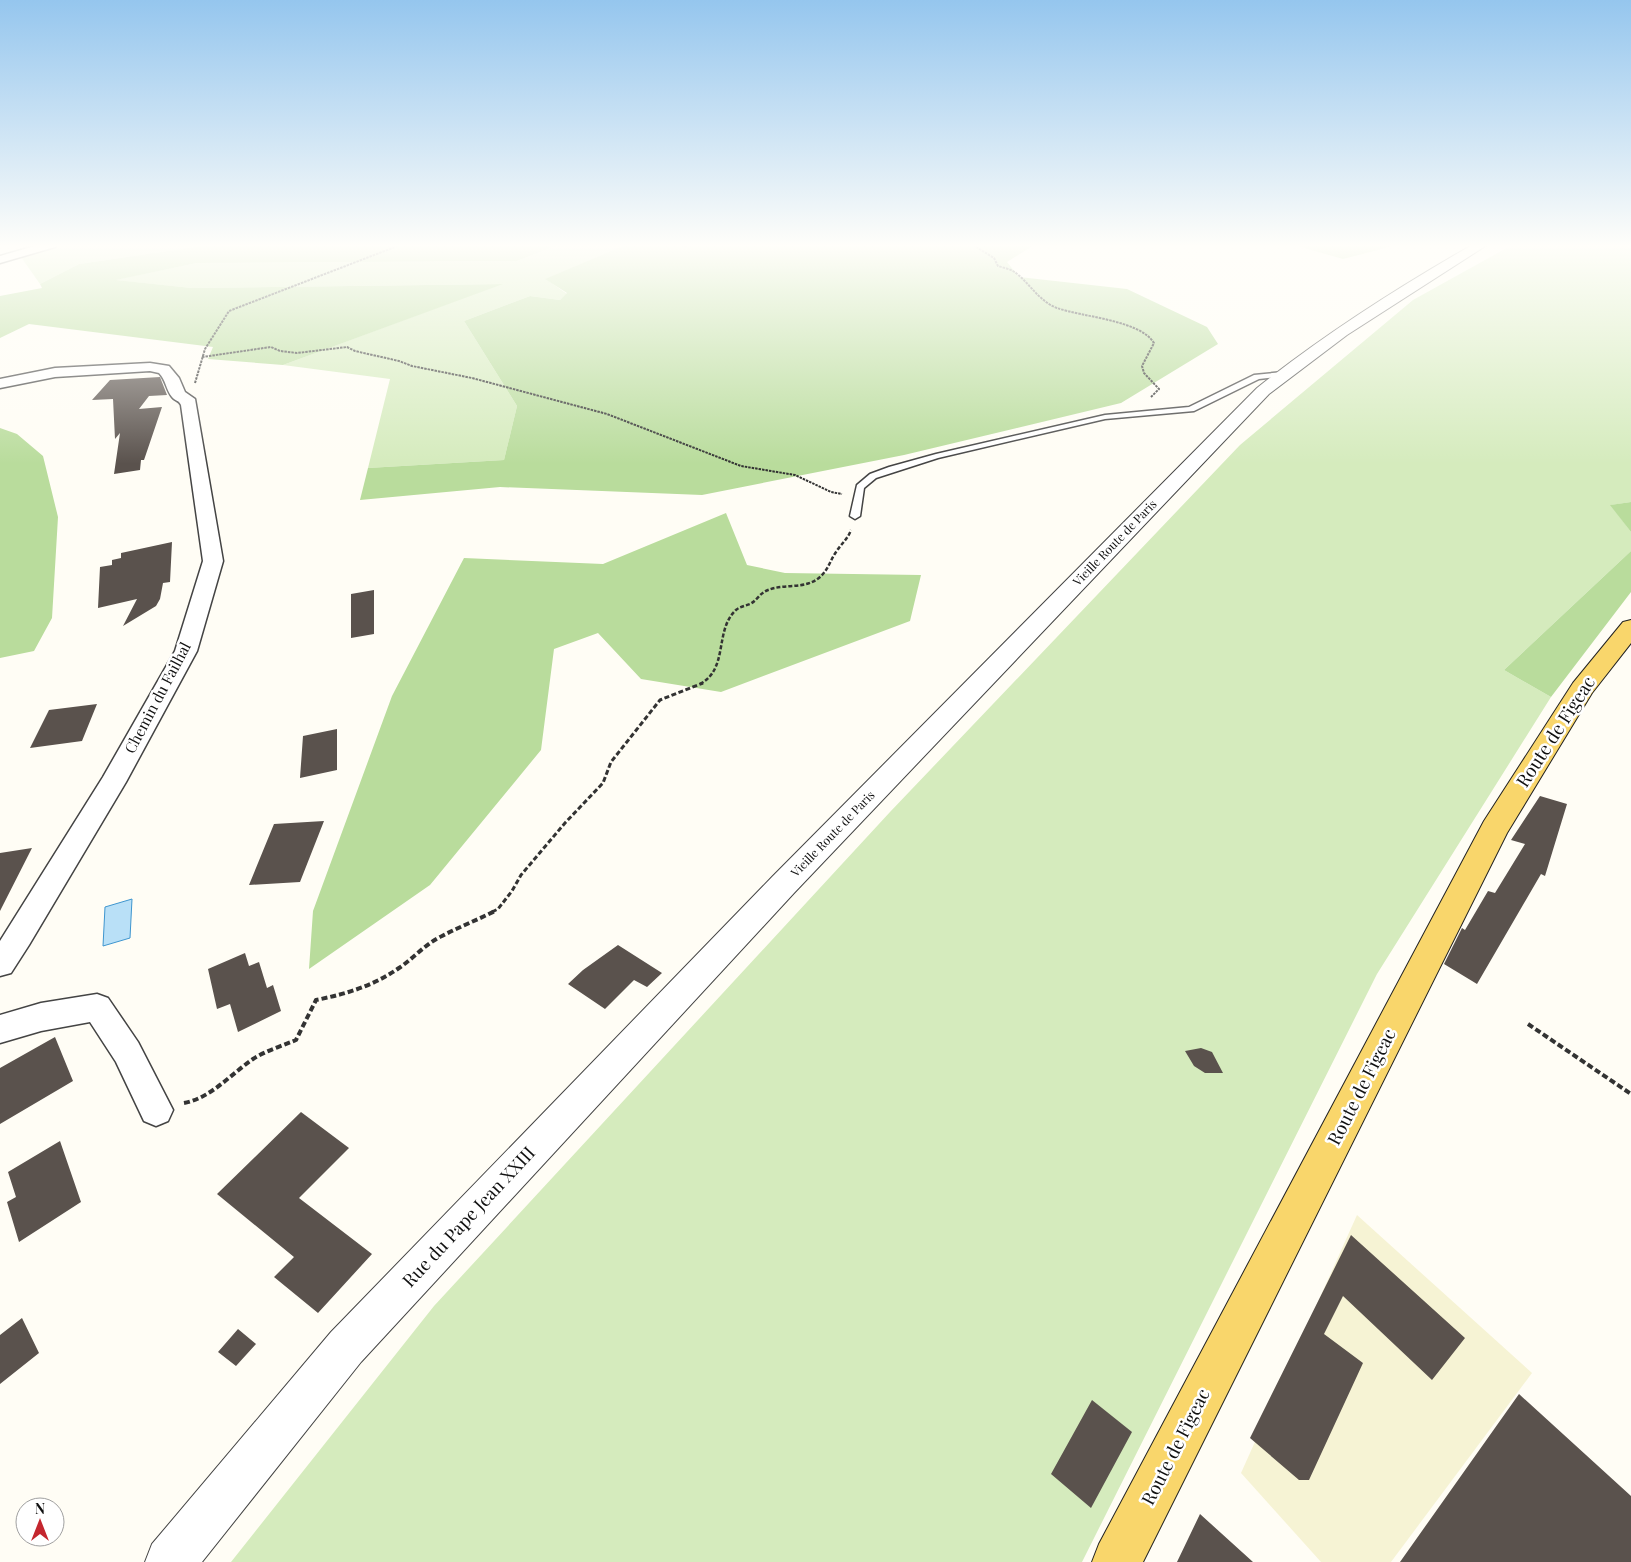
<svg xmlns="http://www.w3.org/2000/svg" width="1631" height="1562" font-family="'Playfair Display',serif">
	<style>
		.farmland { fill: #f6f3d4 }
		.green { fill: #d5ebbd }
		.forest { fill: #b9dc9c }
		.water { fill: #b9e0f7; stroke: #3f96cf }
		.building { fill: #5a524d }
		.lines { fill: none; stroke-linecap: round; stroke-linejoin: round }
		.service-casing { stroke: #444; stroke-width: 3 }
		.minor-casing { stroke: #444; stroke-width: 3 }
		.tertiary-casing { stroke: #444; stroke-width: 2 }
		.primary-casing { stroke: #222; stroke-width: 2 }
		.path-far3 { stroke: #333; stroke-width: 2; stroke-dasharray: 2.5 1; stroke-linecap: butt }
		.path-far2 { stroke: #333; stroke-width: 2.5; stroke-dasharray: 4 2; stroke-linecap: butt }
		.path-far1 { stroke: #333; stroke-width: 3; stroke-dasharray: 5 2.5; stroke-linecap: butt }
		.path { stroke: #333; stroke-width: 4; stroke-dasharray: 6 3; stroke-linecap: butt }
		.service { fill: #fff; fill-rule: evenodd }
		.minor { fill: #fff; fill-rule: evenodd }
		.tertiary { fill: #fff; fill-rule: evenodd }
		.primary { fill: #f9d66b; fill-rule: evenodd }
		.labels { text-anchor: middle; stroke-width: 5; stroke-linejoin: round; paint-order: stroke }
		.far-street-label { font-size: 12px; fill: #111; stroke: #fff }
		.street-label { font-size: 15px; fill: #111; stroke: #fff }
		.near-street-label { font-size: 18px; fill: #111; stroke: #fff }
	</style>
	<rect width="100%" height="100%" fill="#fffdf5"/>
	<path class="farmland" d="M1357,1215L1532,1373L1391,1562H1321L1241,1473Z"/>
	<path class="green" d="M63,245H208L79,264L40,284L21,257Z
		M558,245H625L546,279L567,294L560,300L530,296L464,321L517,406L504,460L368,468L390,379L283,365L501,284L192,288L114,280L197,263L517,261Z
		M1512,245H1631V502L1611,505L1631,532V551L1504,670L1551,697L1377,974L1082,1562H231L434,1306L890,812L1240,445L1413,300Z"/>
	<path class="forest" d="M208,245H558L517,261L197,263L116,280L192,288L503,284L283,365L208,359L213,347L29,324L0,338V296L42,288L40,284L79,264Z
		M625,245H1034L1007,262L1019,277L1127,289L1207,327L1218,344L1121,403L904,455L702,495L500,487L360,500L368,468L504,460L517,406L464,321L530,296L560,300L567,293L545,279Z
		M1294,245H1397L1343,259Z
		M0,428L17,434L43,456L58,517L52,618L34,651L0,658Z
		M1631,502V532L1610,505Z
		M726,513L747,565L785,573L921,575L910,621L721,692L641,679L598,633L554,649L541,750L430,885L309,969L313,911L392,696L464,558L603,564Z
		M1631,551V592L1551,697L1504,670Z"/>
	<path class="water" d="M132,899L130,938L103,946L105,907Z"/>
	<path class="building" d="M160,377L167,395L149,396L139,409L162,407L144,460H141L140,470L114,474L120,433L115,439L113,399L92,400L110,380Z
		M172,542L170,582L163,583L160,599L156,606L123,626L137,599L98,608L100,567L112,565V560L121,558V553Z
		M374,590V634L351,638V594Z
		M97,704L82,741L30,748L49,710Z
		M337,729V770L300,778L303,736Z
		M1540,796L1567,804L1545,876L1541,874L1477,984L1444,964L1462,928L1465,930L1488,891L1495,893L1525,844L1511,840Z
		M324,821L300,882L249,885L274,824Z
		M32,848L0,911V853Z
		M618,945L662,973L647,987L634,980L605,1009L568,984L583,970Z
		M245,953L249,966L259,962L267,988L273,985L281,1011L238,1032L230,1004L217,1009L208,969Z
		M55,1037L73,1081L0,1124V1068Z
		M1201,1048L1212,1052L1223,1073H1205L1194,1066L1185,1051Z
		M301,1112L349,1148L299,1198L372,1254L318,1313L274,1277L294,1257L217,1194Z
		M60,1141L81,1202L19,1242L7,1202L16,1197L8,1172Z
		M1351,1235L1465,1338L1432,1380L1343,1296L1324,1334L1363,1363L1309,1480H1299L1250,1438Z
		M22,1318L39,1353L0,1384V1335Z
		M238,1329L256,1344L236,1366L218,1352Z
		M1519,1394L1631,1496V1562H1400Z
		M1092,1400L1132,1432L1091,1508L1051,1474Z
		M1200,1514L1253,1562H1177Z"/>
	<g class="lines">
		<defs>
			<path id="service" d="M1283,372L1287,374L1286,376L1259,379L1194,411L1105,419L938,458L876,478L864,488L860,516L855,519L850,516L857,485L870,474L889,467L936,454L1105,415L1189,407L1254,375Z"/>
			<path id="minor" d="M38,245H56L55,247L0,263V256Z
				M150,363L169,366L179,378L185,392L195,399L223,561L197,651L126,782L29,945L11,973L0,976V941L103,777L175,651L203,561L181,405C179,400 175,401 172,397C166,390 166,380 159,373L150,371L55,377L0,388V379L55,368Z
				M97,994L108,998L138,1042L173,1110L168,1121L156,1126L144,1121L116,1062L90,1022L41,1031L0,1043V1015L41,1003Z"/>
			<path id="tertiary" d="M1472,245H1487L1347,335L1269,394L794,893L361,1362L202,1562H145L152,1544L331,1332L772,877L1257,388C1325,334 1397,288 1472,245Z"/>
			<path id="primary" d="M1631,620V643L1592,693L1507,833L1143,1562H1092L1099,1544L1484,821L1573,683L1623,622Z"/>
		</defs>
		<use href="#service" class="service-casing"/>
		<use href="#minor" class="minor-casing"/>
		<use href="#tertiary" class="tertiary-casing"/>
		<use href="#primary" class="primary-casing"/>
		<path class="path-far3" d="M685,245L686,247
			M973,245L994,258L998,266C1004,268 1011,269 1016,273C1031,285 1039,301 1057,308C1082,317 1140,320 1154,343L1142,366L1144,373L1159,389L1151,397
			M202,357L271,347L280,351L297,353L347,347L355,351L399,361L412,366L472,378L607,414L741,466L795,475L831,492L842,494
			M195,383L205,349L229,311L400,245"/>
		<path class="path-far2" d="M700,684C729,669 714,630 736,610C739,607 745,606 750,604C756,601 759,595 764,592C781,582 804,591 820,577C828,570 830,561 836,552C841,544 848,539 851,530"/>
		<path class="path-far1" d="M492,912L498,909L512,891L521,875L565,823L603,783L611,762L660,700L703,683"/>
		<path class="path" d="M1528,1024L1631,1094
			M184,1103C211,1098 231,1074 253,1059C265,1051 282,1046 296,1040L316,1000C346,994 373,986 399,968C414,958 425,944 442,936C459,927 477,920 495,911"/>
		<use href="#service" class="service"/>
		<use href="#minor" class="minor"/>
		<use href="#tertiary" class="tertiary"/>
		<use href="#primary" class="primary"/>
	</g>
	<linearGradient id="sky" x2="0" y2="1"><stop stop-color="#95c6ee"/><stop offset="0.53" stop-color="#fffefa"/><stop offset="1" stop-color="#fffefa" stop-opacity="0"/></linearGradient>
	<rect width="1631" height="464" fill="url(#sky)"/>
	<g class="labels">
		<g class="far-street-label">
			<text transform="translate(1115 543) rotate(-46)" y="4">Vieille Route de Paris</text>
			<text transform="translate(833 834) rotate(-46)" y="4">Vieille Route de Paris</text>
		</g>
		<g class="street-label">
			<text transform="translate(158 698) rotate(-62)" y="5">Chemin du Failhal</text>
		</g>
		<g class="near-street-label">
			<text transform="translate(1556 732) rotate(-57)" y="6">Route de Figeac</text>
			<text transform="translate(1362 1087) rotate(-63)" y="6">Route de Figeac</text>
			<text transform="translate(469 1217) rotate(-47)" y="6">Rue du Pape Jean XXIII</text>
			<text transform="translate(1176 1447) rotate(-63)" y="6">Route de Figeac</text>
		</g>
	</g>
	<g transform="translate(40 1522)"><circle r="24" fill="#ffffff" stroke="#a0a0a0"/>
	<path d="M0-4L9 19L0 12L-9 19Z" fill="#c4262e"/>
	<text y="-8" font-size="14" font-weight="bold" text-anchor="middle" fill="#111111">N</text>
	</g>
</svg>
